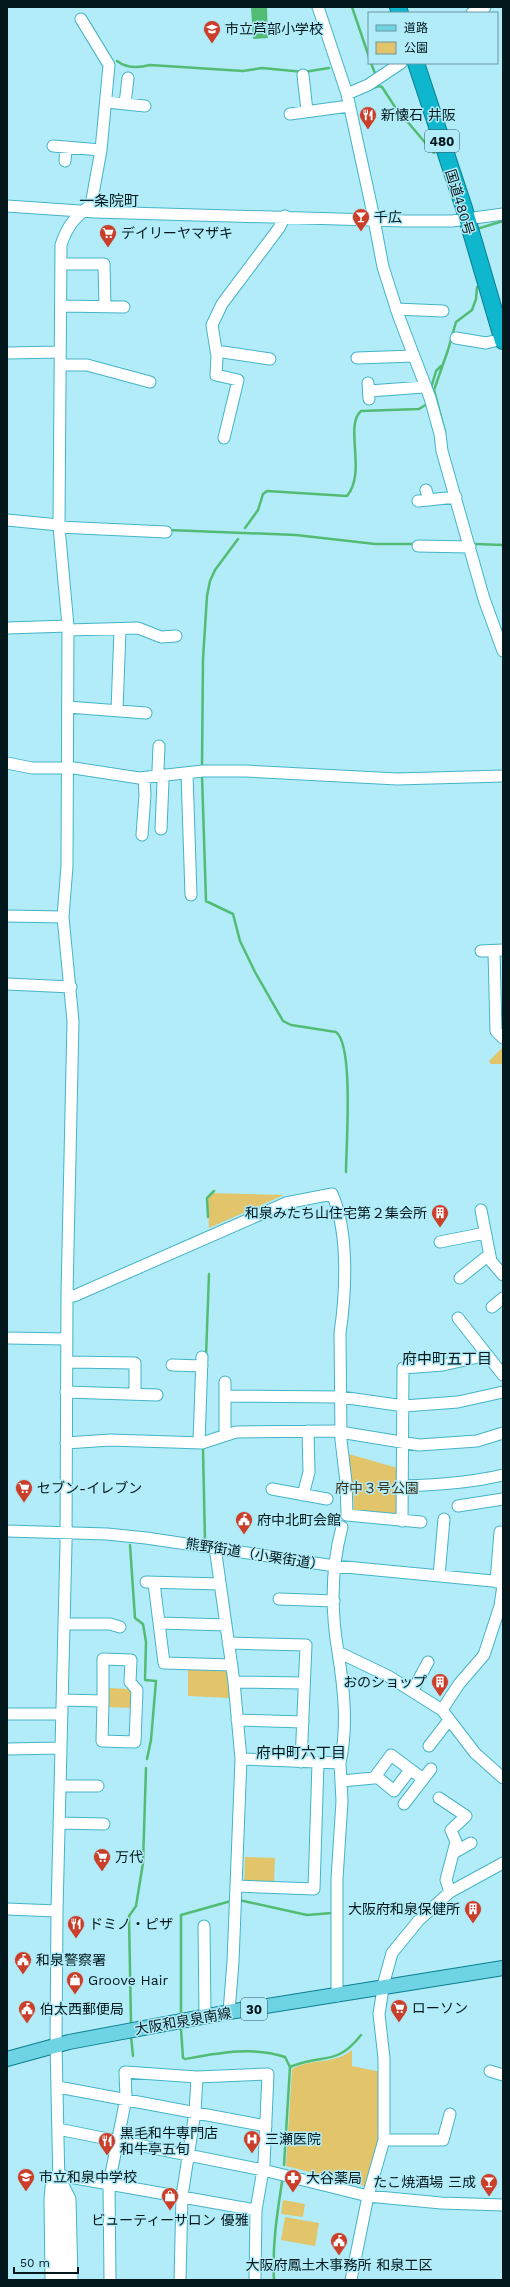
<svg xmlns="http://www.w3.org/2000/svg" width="510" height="2287" font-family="'Work Sans','Noto Sans JP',sans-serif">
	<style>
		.green { fill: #e2c46a }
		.water { fill: #52bc74 }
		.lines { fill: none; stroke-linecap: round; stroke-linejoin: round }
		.stream { stroke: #52bc74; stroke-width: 2.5 }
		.minor-casing { stroke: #44b4c7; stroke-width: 13 }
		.major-casing { stroke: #0a7f90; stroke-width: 16 }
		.highway-casing { stroke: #0a7f90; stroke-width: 18 }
		.minor { stroke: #fff; stroke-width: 11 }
		.major { stroke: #6ed3e2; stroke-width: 14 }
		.highway { stroke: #0eb6ce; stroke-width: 16 }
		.labels { text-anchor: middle; stroke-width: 3; stroke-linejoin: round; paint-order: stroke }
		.shield { fill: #b1ecf8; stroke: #36585f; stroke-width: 1 }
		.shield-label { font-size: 13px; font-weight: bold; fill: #02181d }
		.poi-label { font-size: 14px; fill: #02181d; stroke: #b1ecf8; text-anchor: start }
		.street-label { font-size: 14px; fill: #02181d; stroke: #b1ecf8 }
		.park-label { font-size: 14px; fill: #3b341f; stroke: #b1ecf8 }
		.neighbourhood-label { font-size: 15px; fill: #02181d; stroke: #b1ecf8 }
	</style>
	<rect width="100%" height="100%" fill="#b1ecf8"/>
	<path class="green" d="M503,1047V1064H491L489,1061Z
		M212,1193L284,1195L209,1228L208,1197Z
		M345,1453L401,1469V1519L354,1513L353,1486Z
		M188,1668L224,1669L227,1671L230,1698L188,1696Z
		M106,1688L131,1689L133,1692V1708L105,1707Z
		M245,1857L275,1858L274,1882L272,1884L244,1883Z
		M352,2050V2066L381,2072L380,2138L368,2187L286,2166L292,2069C311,2058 334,2065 352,2050Z
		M283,2200L305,2204L303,2217L281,2214Z
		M285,2217L319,2223L315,2246L281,2240Z"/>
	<path class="water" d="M251,8H267L268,38L253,39Z"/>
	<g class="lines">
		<path class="stream" d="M352,7L369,57
			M117,61C126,68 139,68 150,65L243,71L262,68L304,72L329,68
			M371,63L376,76
			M373,88L379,86L382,87L395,107L434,153
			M480,228L503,221
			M431,388L436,371L441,366
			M445,432L434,390L448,350L456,322L472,310L476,299L477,287
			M245,528L258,510L263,494L267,491L347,496C367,472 344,426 361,411L419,409L427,404
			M168,530L296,535L375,544H415
			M476,544L503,545
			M202,767L203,659L207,596L210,581L215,570L238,539
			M202,775L206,901L233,914L240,941L255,972L283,1021L291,1025L336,1032C354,1045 346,1147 346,1172
			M208,1217L207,1198L214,1191
			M206,1356L209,1274
			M203,1449L205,1542
			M130,1545L135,1618L143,1624L146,1642L145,1680L156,1681L151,1740L147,1759
			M239,1900L307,1915L332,1913L333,1910
			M181,2014V1915L231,1901
			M131,2023L129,1916L136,1906L143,1863L146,1768
			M181,2029L183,2058L185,2059C218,2053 253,2046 285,2057L290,2067L284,2165
			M131,2036L133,2056
			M290,2067C323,2053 336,2067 361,2035
			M274,2280C272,2247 277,2214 282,2182"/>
		<defs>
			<path id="minor" d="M318,7L347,94L372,209L383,267L399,317L430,398L440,434L442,451L484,599L503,651
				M472,13L485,7
				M303,75L307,111
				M347,94L368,85L401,63
				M107,102L145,106
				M125,104L128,78
				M290,114L349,106
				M53,146L101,150
				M65,161L66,147
				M7,206L95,212L405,221H452L503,214
				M61,264H104L105,306
				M61,306L124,307
				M396,309L443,311
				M456,338L486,343L502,339
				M216,351L270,359
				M7,353L60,352
				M357,358L413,356
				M60,365H87L150,382
				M368,383L369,399
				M369,391L424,387
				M224,438L238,380L216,375L217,356L212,325L222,304L279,228L285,216
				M426,490L429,500
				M418,501L456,497
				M7,520L59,525
				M59,527L166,532
				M418,546L470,547
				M7,628L68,626
				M68,630L138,628L161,637L176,636
				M68,707L146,713
				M117,710L120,630
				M159,746L158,770L163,781L161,829
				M7,763L32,768H74L139,778L203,771H246L397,779L503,776
				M187,774L191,895
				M142,835L145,795L144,778
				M7,916L63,917
				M481,951L503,950
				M494,951L496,1031L503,1038
				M7,984L71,987
				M481,1210L491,1261L503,1275
				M440,1242L485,1233
				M460,1278L485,1258L490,1257
				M67,1294L74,1296L286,1203L332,1194C349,1231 346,1293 340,1333L341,1440L346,1482L347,1515L421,1522
				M492,1307L503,1298
				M458,1318L503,1375
				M7,1338L67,1339
				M67,1362L135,1363V1394
				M172,1365L202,1366
				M66,1392L157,1395
				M226,1396L341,1397L404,1406L458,1402L503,1392
				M225,1435V1382
				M66,1443L110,1440L202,1443L236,1432L334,1431L419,1445L477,1441L503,1433
				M199,1443L202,1357
				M403,1486C437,1485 470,1483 503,1475
				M272,1489L327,1499
				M303,1495L309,1472L308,1431
				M458,1506L503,1499
				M402,1521L403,1368L443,1365L487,1355
				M342,1527C331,1568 331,1611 338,1652L388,1676L442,1710L475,1753L503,1778
				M7,1531L107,1534L146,1538L335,1566L503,1582
				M215,1547L234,1682L241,1759L233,1962L229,2012
				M439,1576L444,1519
				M146,1582L220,1584
				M496,1582L500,1532
				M154,1583L164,1663L232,1665
				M279,1599L334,1601
				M159,1623L226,1625
				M64,1624H110L120,1627
				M228,1643L306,1645L301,1762
				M234,1682L304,1683
				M413,1690L428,1662
				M63,1700L103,1701L102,1741L135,1742L137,1690L130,1682L131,1660L103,1659V1701
				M442,1710L459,1684L484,1655L500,1606L503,1585
				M7,1714H62
				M237,1720L303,1722
				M429,1746L449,1720
				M7,1749L61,1748
				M241,1759L340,1763C348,1726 344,1690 338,1652
				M376,1776L394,1791L410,1770
				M341,1781L374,1778L391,1755L423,1779
				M60,1786H98
				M439,1798L466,1816L451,1830L456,1842L446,1880L450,1892
				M404,1804L431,1769
				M59,1823L104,1824
				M455,1852L471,1843
				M236,1886L314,1889L318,1763
				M7,1909L57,1911
				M204,1926L205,2017
				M337,1996V1879L342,1801L340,1763
				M490,2071L503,2075
				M58,2087L266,2126
				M58,2129L263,2170L368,2196L441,2203L503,2205
				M384,2140H443L450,2114
				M58,2175L256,2210
				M60,2179L70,2199L72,2280
				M51,2280L50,2200L51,2187L58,2175
				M61,2280L56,2044L57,1911L66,1544L67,1294L73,1021L63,917L67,866L68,626L59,527L61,245C67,226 75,217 91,205L101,150L109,65L81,19
				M110,2280L109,2184L126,2098L125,2072L197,2077
				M180,2280L182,2196L195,2112L197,2077L268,2074L264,2164L256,2210L255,2280
				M351,2280L368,2196L384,2140V2058L379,2014L384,1982L392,1953L419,1920L450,1892L503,1863"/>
			<path id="major" d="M7,2059L69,2042L229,2012L503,1968"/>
			<path id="highway" d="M398,7L400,13
				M416,63L464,208L503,341"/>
		</defs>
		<use href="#minor" class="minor-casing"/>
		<use href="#major" class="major-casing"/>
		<use href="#highway" class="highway-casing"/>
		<use href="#minor" class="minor"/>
		<use href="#major" class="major"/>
		<use href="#highway" class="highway"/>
	</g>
	<defs>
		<symbol id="school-pin" viewBox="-11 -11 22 30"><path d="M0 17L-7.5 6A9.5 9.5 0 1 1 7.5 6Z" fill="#ca3e2a" stroke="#b1ecf8"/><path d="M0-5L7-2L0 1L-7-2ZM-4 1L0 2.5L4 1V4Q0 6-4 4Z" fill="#fff"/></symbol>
		<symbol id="restaurant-pin" viewBox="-11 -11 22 30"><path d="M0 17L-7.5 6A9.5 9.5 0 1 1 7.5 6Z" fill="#ca3e2a" stroke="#b1ecf8"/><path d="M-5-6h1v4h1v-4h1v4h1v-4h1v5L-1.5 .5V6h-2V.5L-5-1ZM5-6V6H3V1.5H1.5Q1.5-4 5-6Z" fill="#fff"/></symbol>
		<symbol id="bar-pin" viewBox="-11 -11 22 30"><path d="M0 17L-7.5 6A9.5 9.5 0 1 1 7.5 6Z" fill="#ca3e2a" stroke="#b1ecf8"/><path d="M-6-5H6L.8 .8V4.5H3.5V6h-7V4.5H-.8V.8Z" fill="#fff"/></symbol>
		<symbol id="supermarket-pin" viewBox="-11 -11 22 30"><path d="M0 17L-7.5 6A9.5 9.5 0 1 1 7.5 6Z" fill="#ca3e2a" stroke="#b1ecf8"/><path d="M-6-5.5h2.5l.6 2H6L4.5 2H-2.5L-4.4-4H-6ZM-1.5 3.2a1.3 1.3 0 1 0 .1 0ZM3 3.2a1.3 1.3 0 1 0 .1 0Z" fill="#fff"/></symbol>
		<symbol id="building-pin" viewBox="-11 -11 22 30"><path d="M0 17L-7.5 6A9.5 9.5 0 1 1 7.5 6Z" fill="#ca3e2a" stroke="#b1ecf8"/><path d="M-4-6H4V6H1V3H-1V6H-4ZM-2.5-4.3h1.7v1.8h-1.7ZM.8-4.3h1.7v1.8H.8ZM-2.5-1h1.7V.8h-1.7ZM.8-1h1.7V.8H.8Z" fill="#fff"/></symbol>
		<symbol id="civic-pin" viewBox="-11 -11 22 30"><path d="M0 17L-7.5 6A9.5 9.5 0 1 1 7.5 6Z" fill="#ca3e2a" stroke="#b1ecf8"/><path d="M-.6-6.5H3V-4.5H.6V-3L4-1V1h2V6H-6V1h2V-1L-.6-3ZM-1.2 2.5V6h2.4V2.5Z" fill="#fff"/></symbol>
		<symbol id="shop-pin" viewBox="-11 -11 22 30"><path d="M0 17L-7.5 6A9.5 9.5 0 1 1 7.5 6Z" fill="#ca3e2a" stroke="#b1ecf8"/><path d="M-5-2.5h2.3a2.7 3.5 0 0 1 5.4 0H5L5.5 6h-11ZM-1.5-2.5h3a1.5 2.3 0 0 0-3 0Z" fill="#fff"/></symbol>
		<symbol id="hospital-pin" viewBox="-11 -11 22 30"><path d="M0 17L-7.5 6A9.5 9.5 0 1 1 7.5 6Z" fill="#ca3e2a" stroke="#b1ecf8"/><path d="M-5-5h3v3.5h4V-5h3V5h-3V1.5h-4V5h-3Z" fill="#fff"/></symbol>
		<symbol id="pharmacy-pin" viewBox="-11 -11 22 30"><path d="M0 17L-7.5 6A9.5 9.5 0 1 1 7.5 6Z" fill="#ca3e2a" stroke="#b1ecf8"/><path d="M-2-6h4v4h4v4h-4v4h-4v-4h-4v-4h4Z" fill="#fff"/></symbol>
	</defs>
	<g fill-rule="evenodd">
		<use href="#school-pin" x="202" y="19" width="20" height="27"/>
		<use href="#restaurant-pin" x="358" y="105" width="20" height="27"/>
		<use href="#bar-pin" x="351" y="207" width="20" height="27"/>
		<use href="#supermarket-pin" x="98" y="223" width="20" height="27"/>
		<use href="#building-pin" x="430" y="1203" width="20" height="27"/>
		<use href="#supermarket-pin" x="14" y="1478" width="20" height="27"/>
		<use href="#civic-pin" x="234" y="1510" width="20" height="27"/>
		<use href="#building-pin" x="430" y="1672" width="20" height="27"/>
		<use href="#supermarket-pin" x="92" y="1847" width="20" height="27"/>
		<use href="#building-pin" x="463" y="1899" width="20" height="27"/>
		<use href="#restaurant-pin" x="66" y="1914" width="20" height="27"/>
		<use href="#civic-pin" x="13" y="1950" width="20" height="27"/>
		<use href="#shop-pin" x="65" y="1970" width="20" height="27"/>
		<use href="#supermarket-pin" x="389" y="1998" width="20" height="27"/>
		<use href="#civic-pin" x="17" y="1999" width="20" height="27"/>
		<use href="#hospital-pin" x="242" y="2129" width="20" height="27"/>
		<use href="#restaurant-pin" x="97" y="2131" width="20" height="27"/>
		<use href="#school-pin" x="16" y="2167" width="20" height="27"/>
		<use href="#pharmacy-pin" x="283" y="2168" width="20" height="27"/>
		<use href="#bar-pin" x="479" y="2172" width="20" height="27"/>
		<use href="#shop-pin" x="160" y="2186" width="20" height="27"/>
		<use href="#civic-pin" x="329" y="2231" width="20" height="27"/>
	</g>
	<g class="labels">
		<g class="shield">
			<rect x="425" y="130" width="34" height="22" rx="3"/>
			<rect x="241" y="1998" width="26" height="22" rx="3"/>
		</g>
		<g class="shield-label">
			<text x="442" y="146">480</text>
			<text x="254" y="2014">30</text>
		</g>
		<g class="poi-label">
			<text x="225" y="34">市立芦部小学校</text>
			<text x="381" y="120">新懐石 井阪</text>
			<text x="374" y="222">千広</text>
			<text x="121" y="238">デイリーヤマザキ</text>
			<text x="427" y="1218" text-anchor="end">和泉みたち山住宅第２集会所</text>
			<text x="37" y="1493">セブン-イレブン</text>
			<text x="257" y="1525">府中北町会館</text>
			<text x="427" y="1687" text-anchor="end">おのショップ</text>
			<text x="115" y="1862">万代</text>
			<text x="460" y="1914" text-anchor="end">大阪府和泉保健所</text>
			<text x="89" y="1929">ドミノ・ピザ</text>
			<text x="36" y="1965">和泉警察署</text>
			<text x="88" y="1985">Groove Hair</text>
			<text x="412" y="2013">ローソン</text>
			<text x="40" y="2014">伯太西郵便局</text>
			<text x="120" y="2138">黒毛和牛専門店<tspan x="120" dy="16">和牛亭五旬</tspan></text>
			<text x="265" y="2144">三瀬医院</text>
			<text x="39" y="2182">市立和泉中学校</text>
			<text x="306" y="2183">大谷薬局</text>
			<text x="476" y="2187" text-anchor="end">たこ焼酒場 三成</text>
			<text x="170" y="2225" text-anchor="middle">ビューティーサロン 優雅</text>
			<text x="339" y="2270" text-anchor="middle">大阪府鳳土木事務所 和泉工区</text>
		</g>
		<g class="street-label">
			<text transform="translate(460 202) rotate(73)" y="5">国道480号</text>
			<text transform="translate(255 1554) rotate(9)" y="5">熊野街道（小栗街道）</text>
			<text transform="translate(183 2021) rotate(-10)" y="5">大阪和泉泉南線</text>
		</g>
		<g class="park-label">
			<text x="377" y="1493">府中３号公園</text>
		</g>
		<g class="neighbourhood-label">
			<text x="109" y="206">一条院町</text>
			<text x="447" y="1364">府中町五丁目</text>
			<text x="301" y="1758">府中町六丁目</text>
		</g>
	</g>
	<rect width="510" height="2287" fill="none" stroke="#02181d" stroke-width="16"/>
	<rect x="368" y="12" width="130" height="52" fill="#b1ecf8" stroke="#6b97a0"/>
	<rect x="376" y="25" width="20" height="6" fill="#6ed3e2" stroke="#6b97a0"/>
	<text x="404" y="32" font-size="12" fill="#02181d">道路</text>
	<rect x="376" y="42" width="20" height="12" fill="#e2c46a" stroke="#6b97a0"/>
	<text x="404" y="52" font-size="12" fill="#02181d">公園</text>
	<path d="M14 2267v6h64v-6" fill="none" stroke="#02181d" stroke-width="2"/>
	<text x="20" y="2267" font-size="12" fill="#02181d" stroke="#b1ecf8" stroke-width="3" paint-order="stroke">50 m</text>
</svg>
